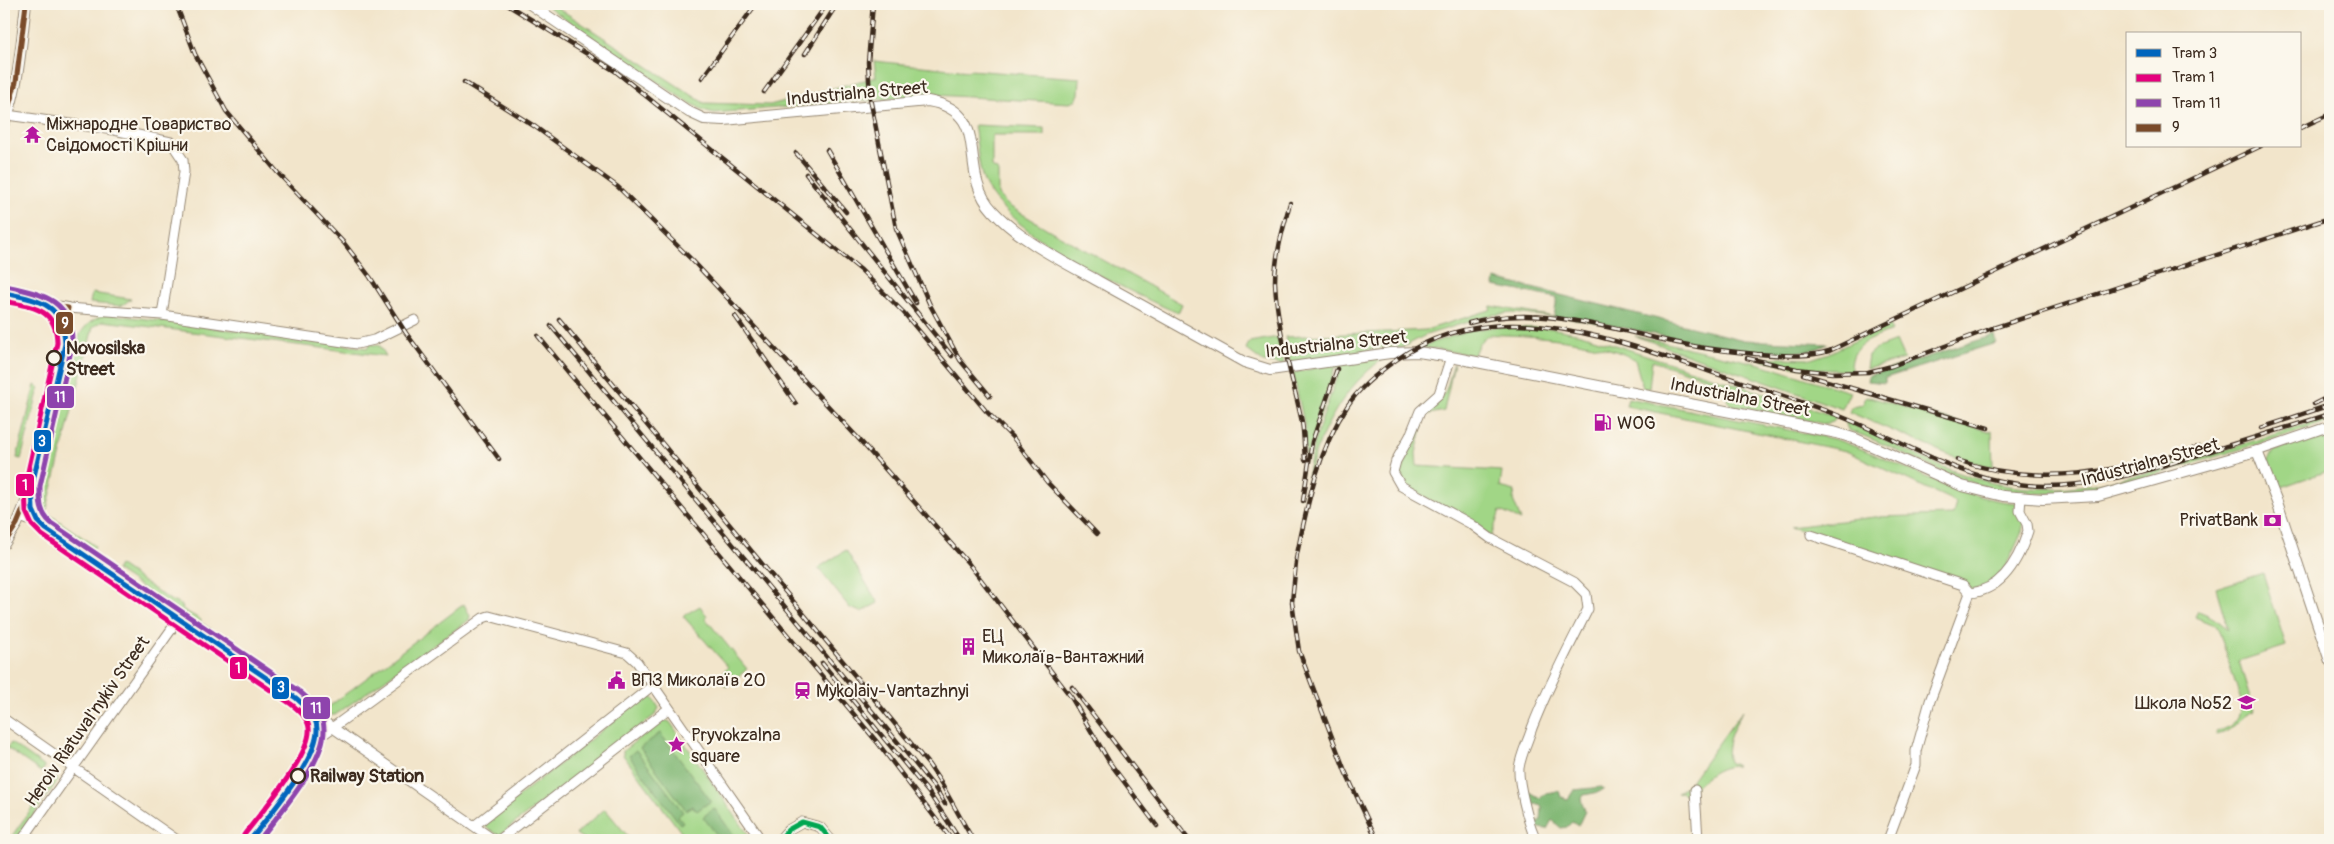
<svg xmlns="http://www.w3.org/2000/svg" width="2334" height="844" font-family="Pangolin,sans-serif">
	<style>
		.green { fill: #a1d686; stroke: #6e8052 }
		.forest { fill: #80b773; stroke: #5e7048 }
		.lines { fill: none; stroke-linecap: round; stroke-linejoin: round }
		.minor-casing { stroke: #968874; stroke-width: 11 }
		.tertiary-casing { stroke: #968874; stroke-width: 12 }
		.minor { stroke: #fff; stroke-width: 9 }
		.tertiary { stroke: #fff; stroke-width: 10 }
		.rail-casing { stroke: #3b2a1e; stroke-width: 4.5 }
		.rail { stroke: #fbf7ec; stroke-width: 2.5; stroke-dasharray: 8; stroke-linecap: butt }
		.bus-1-casing { stroke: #fbf7ec; stroke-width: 9 }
		.bus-2-casing { stroke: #fbf7ec; stroke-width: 9 }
		.bus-1 { stroke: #7a4b2a; stroke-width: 5 }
		.bus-2 { stroke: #00a651; stroke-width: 5 }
		.tram-1-casing { stroke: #fbf7ec; stroke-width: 9 }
		.tram-2-casing { stroke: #fbf7ec; stroke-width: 9 }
		.tram-3-casing { stroke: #fbf7ec; stroke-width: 9 }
		.tram-1 { stroke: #0065bd; stroke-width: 5 }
		.tram-2 { stroke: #e5007d; stroke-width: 5 }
		.tram-3 { stroke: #8e44ad; stroke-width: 5 }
		.stop-dot { fill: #fbf7ec; stroke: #3b2a1e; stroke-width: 2.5 }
		.labels { text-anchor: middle; stroke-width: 4.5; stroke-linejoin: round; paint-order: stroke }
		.street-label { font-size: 18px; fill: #3b2a1e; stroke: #fbf7ec }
		.poi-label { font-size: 18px; fill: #3b2a1e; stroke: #fbf7ec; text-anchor: start }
		.stop-label { font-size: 18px; font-weight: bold; fill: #3b2a1e; stroke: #fbf7ec; text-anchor: start }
		.line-badge { stroke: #fbf7ec; stroke-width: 2 }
		.badge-label { font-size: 14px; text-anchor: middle; font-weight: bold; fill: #fff }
	</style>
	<rect width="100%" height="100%" fill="#fbf7ec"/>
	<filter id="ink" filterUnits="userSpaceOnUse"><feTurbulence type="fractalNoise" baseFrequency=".02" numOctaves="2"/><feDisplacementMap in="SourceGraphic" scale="10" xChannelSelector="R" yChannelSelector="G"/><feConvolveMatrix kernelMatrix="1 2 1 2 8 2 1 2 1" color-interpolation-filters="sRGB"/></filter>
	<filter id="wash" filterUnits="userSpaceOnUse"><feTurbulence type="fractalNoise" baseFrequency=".0096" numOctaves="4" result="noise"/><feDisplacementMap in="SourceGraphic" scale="20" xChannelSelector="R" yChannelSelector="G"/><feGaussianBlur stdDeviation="1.12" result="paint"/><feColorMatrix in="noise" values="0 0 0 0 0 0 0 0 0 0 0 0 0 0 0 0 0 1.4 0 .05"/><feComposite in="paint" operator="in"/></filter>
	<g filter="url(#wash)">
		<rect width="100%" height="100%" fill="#f2e5cb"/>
		<path class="green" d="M544,4H552L704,103L770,105L876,77L874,61L969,71V70L1080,78L1079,94L1076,100L1070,103L935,95L714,113L703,110L683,99Z
			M974,125L1044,128V135H992V167L998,171V195L1009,206L1051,231L1182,304L1178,313C1128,292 1008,233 985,184C978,169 977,141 974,125Z
			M92,293L131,299L121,306L90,303Z
			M1491,306L1554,317L1513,313L1491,315L1426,335L1401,348H1381L1291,364L1285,337L1426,330L1490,310Z
			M109,314L368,348L370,344L380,346L386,356L103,321L93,327L46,512L95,546L90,553L43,519L39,505L78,338C84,325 95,317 109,314Z
			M1889,325L1892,331C1870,340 1851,342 1851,370C1819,371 1784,366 1753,357L1811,359L1829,353Z
			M1493,327L1550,328L1581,334L1837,417L1833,422L1825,424L1731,405L1727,400L1729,385L1652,361L1649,388H1643L1635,360C1607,342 1541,336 1506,335C1502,335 1495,334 1491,335C1481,338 1477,346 1474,355L1419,347L1471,330Z
			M1635,336L1760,364L1850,392L1842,409Z
			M1279,337L1284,365L1263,362L1246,349L1249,342Z
			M1896,341L1904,359L1866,369L1868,355L1875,349Z
			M1386,357C1354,378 1332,411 1318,446C1313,456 1312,470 1307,478L1314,442L1340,368L1335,367L1306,461L1304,423L1293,373L1329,365Z
			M1454,363L1444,411L1425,415L1416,453L1417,466L1502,471L1500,487L1515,491L1513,500L1521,520L1500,511L1491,537L1402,483L1398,479L1396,468L1422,413C1427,408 1431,408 1436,404C1447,397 1450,374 1454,363Z
			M35,385L39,388L21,459L17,458Z
			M1866,396L1992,432L1993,468L1947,454L1849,412L1852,407L1863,405Z
			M1628,398L1834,439C1896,459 1951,497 2016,503C2016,516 2023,517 2023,525C2023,531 2019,538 2017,543C2006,567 2000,582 1973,590L1838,540L1790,527L1875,517L1953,515L1956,502L1846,451L1626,406Z
			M2330,417V421C2291,434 2251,446 2211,458C2136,481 2055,508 1977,484C1932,471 1892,445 1848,430L1845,421C1896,444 1948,475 2003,485C2075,498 2150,472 2218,452C2255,440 2293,429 2330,417Z
			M2330,431V470L2278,488C2273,475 2263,461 2274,450Z
			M846,550L878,603L861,612L850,608L818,568Z
			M119,565L173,602L175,601L183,607L182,609L201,620L200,622L327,708L464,604L470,616L469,620L335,715H330L116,570Z
			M2263,573L2286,646L2239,661L2254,711C2239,716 2235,731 2217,735L2216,732C2233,727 2241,719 2241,701L2220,634L2216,626L2195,617L2198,611C2210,615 2219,621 2228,629L2216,588Z
			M700,606L707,616L705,618L747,669L726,687L718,677L728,667L683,616Z
			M645,696L652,697L659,708L655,715L502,833L498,835L485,826V823Z
			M1743,710C1735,725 1723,744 1729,762L1737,766C1713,766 1703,781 1686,795L1681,792L1677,793L1691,781Z
			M665,720L670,722L752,840H687L623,755V751L659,722Z
			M11,743L45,767L41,772L7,748Z
			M54,777L58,780L16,840H9Z
			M605,809L631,840H585L576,834Z"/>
		<path class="forest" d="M1495,279L1744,340L1828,344C1787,368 1658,334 1610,325C1591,321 1573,318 1554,317L1557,298L1494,286Z
			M1994,335L1996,343L1885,378V383L1867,381L1868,376Z
			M660,733L711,801L697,811L692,806L686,810L640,748Z
			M636,750L683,812L678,816L683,822L680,824L629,756Z
			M1602,787L1604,789L1599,792L1584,795L1581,799L1585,811L1578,826L1572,822L1567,827L1561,828L1552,820L1547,829L1539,828L1532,824V818L1537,822L1541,820L1542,807L1540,804L1529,805L1524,791L1527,790L1540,798L1546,793L1559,791L1561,797L1568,799L1574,790Z
			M714,808L737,840H721L703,817Z"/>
	</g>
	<g filter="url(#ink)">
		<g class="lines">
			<defs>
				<path id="minor" d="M4,113L7,115L114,130L171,142L183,160L184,172L162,315
					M68,308L162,315L357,344L374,340L415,320
					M1451,357L1439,394L1420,411L1410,436L1396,461L1393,472L1401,486L1471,524L1490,538L1574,582L1586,594L1588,609C1568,649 1548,686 1532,728C1528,741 1521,754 1519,768C1518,782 1528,822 1534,835
					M2257,451L2330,426
					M20,517L31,521L98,568L178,620L494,840
					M1811,535L1963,585L1970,593
					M1970,593C2002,590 2019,559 2028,531L2027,524L2020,511L2021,497
					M4,719L177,840
					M1695,790L1698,840
					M474,826L652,686
					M22,840L178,620
					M247,840L321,736L483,618L489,616L627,653L637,662L761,840
					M499,840L668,709
					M779,840L788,830L802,822L820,827L831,840
					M1888,840L1916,765V751L1930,701L1970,593"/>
				<path id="tertiary" d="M530,4L689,112L704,119L724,120L928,101C995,112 955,171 993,211C1021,241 1062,261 1098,281C1146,308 1195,335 1244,362L1270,370L1390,353L1418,352L1451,357L1837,433L1856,439L1962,486L2003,496L2043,499L2098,496L2257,451L2277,502L2330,661
					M4,122C18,97 22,34 26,4
					M4,298L68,308L26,502L17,524L4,544"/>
			</defs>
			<use href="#minor" class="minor-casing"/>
			<use href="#tertiary" class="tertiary-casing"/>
			<use href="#minor" class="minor"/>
			<use href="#tertiary" class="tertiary"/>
			<defs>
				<path id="rail" d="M176,4L195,54L226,111L278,173L344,243L370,277L406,333L499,459
					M506,4L615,71L861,270L904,313L986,411L1014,439L1047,482L1097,534
					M873,4L868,62L870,98L896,228L930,305L960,360L990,396
					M805,54L837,4
					M702,78L756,4
					M464,82L534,126L618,187L692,260L857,437L969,564L1071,697L1110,763L1157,826
					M764,92L827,4
					M2300,128L2330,114
					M827,150L916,303
					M796,153L846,212
					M806,174L952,356
					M1290,203C1283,228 1275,256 1275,282C1277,330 1292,375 1302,422C1304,434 1304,448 1305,460
					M735,316L796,404
					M559,319L929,765L941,783L973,840
					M1469,323C1543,302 1621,333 1693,346C1714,350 1736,352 1757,354C1782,355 1805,358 1829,351L2261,146
					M551,326L891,734L935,788L945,804
					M538,336L877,742L952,840
					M1747,358L1797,369L1832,373L1868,372L1892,366L1990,329L2330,218
					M1803,374L1988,428
					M2314,404L2330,396
					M2261,428L2330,405
					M1957,460C2037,488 2120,472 2199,447
					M1303,501L1312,442L1337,369
					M1297,553L1292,602L1299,651L1345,771L1377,840
					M1296,559C1307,506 1317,452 1348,405C1360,387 1379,372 1396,360C1492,292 1611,338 1711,372C1753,386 1796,399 1837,415C1897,438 1954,476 2018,484C2083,493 2153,469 2214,450C2253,438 2292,426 2330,414
					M822,663L929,793L960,840
					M1072,687L1189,840"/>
			</defs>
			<use href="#rail" class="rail-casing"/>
			<use href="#rail" class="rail"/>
			<defs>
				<path id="bus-1" d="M4,122L16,82L26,4
					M4,298L68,308L26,502L17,524L4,544"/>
				<path id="bus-2" d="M779,840L788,830L802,822L820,827L831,840"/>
			</defs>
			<use href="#bus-1" class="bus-1-casing"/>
			<use href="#bus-2" class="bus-2-casing"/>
			<use href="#bus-1" class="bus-1"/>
			<use href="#bus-2" class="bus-2"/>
			<defs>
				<path id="tram-1" d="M4,293C38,300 64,303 65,344L32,485L33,510L38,521L46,529L296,698C305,706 317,716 317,729C318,759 269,816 250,840"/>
				<path id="tram-2" d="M4,301C32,307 57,308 57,343L25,485L26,512L32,525L42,535L291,704C299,710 308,718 309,728C312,754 260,814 244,835"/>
				<path id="tram-3" d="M6,286C43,294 74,300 72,346L40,486C40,501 39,512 51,523L300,692C311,701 324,714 324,729C325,762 279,814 259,840"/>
			</defs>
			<use href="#tram-1" class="tram-1-casing"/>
			<use href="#tram-2" class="tram-2-casing"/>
			<use href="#tram-3" class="tram-3-casing"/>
			<use href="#tram-1" class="tram-1"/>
			<use href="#tram-2" class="tram-2"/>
			<use href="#tram-3" class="tram-3"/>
		</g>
	</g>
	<defs>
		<symbol id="temple-bare" viewBox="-9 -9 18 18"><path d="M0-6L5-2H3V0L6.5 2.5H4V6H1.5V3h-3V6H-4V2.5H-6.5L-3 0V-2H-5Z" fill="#b5179e" stroke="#fbf7ec" stroke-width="2.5" paint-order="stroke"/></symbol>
		<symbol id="fuel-bare" viewBox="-9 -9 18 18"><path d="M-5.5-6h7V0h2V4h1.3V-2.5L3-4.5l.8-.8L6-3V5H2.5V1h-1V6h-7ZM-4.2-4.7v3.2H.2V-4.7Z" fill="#b5179e" stroke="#fbf7ec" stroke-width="2.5" paint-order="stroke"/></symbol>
		<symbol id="bank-bare" viewBox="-9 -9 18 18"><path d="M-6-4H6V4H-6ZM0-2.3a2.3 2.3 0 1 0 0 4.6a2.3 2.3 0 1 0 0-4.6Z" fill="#b5179e" stroke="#fbf7ec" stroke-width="2.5" paint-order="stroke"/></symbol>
		<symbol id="building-bare" viewBox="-9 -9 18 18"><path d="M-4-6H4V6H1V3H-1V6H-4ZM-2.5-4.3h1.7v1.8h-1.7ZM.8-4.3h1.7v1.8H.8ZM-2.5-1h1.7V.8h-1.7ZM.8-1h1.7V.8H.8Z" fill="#b5179e" stroke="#fbf7ec" stroke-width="2.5" paint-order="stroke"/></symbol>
		<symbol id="civic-bare" viewBox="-9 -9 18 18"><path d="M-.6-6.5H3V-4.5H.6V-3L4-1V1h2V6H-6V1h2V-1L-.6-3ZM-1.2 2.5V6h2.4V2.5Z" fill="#b5179e" stroke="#fbf7ec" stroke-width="2.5" paint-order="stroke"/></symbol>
		<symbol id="station-bare" viewBox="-9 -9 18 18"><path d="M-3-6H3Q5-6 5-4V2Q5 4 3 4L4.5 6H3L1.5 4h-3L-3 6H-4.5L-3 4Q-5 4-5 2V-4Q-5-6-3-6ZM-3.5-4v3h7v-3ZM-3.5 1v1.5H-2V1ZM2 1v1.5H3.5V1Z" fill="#b5179e" stroke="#fbf7ec" stroke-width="2.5" paint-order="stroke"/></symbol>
		<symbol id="school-bare" viewBox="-9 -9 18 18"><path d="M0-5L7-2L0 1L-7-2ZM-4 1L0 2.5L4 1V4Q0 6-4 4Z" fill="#b5179e" stroke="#fbf7ec" stroke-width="2.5" paint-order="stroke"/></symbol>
		<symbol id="sight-bare" viewBox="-9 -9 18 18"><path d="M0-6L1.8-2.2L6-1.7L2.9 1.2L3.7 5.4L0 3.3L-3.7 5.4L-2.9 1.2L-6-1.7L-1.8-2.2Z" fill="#b5179e" stroke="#fbf7ec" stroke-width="2.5" paint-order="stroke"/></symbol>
	</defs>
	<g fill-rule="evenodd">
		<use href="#temple-bare" x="20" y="122" width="25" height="25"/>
		<use href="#fuel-bare" x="1590" y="410" width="25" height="25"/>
		<use href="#bank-bare" x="2260" y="508" width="25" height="25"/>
		<use href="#building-bare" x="956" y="634" width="25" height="25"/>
		<use href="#civic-bare" x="604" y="668" width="25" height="25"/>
		<use href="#station-bare" x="790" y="678" width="25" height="25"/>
		<use href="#school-bare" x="2234" y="690" width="25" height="25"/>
		<use href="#sight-bare" x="664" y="732" width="25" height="25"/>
	</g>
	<g class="stop-dot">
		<circle cx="54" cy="358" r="7"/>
		<circle cx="298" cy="776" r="7"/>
	</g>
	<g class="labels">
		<g class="street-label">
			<text transform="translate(857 93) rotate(-5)" y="6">Industrialna Street</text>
			<text transform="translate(1336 344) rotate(-6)" y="6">Industrialna Street</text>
			<text transform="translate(1740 397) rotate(11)" y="6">Industrialna Street</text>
			<text transform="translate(2150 462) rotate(-15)" y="6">Industrialna Street</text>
			<text transform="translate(87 721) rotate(-55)" y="6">Heroiv Riatuval'nykiv Street</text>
		</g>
		<g class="poi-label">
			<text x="46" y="130">Міжнародне Товариство<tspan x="46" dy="21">Свідомості Крішни</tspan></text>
			<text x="1617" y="429">WOG</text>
			<text x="2258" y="526" text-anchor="end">PrivatBank</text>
			<text x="982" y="642">ЕЦ<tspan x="982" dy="21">Миколаїв-Вантажний</tspan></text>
			<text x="631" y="686">ВПЗ Миколаїв 20</text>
			<text x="816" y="697">Mykolaiv-Vantazhnyi</text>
			<text x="2232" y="709" text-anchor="end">Школа №52</text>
			<text x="691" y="741">Pryvokzalna<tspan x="691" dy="21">square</tspan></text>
		</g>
		<g class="stop-label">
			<text x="66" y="354">Novosilska<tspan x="66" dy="21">Street</tspan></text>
			<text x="310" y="782">Railway Station</text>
		</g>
	</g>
	<g class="line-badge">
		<rect x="55" y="311" width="19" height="24" rx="5" fill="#7a4b2a"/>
		<rect x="46" y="385" width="29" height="24" rx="5" fill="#8e44ad"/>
		<rect x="33" y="429" width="19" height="24" rx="5" fill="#0065bd"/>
		<rect x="15" y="473" width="20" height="24" rx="5" fill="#e5007d"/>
		<rect x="229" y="656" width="19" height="24" rx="5" fill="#e5007d"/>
		<rect x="271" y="676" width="19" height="24" rx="5" fill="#0065bd"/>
		<rect x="302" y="696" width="29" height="24" rx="5" fill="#8e44ad"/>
	</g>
	<g class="badge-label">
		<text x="65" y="328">9</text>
		<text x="60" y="402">11</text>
		<text x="42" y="446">3</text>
		<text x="25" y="490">1</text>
		<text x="238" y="673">1</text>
		<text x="281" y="692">3</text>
		<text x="316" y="713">11</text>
	</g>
	<rect width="2334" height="844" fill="none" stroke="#fbf7ec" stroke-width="20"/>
	<rect x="2126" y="32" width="175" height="115" fill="#fbf7ec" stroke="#aea59a"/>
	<rect x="2136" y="49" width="25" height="8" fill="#0065bd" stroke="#aea59a"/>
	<text x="2172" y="58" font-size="15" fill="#3b2a1e">Tram 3</text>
	<rect x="2136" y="74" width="25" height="8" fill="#e5007d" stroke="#aea59a"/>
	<text x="2172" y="82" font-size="15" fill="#3b2a1e">Tram 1</text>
	<rect x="2136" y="99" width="25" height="8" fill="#8e44ad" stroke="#aea59a"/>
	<text x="2172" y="108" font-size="15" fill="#3b2a1e">Tram 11</text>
	<rect x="2136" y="124" width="25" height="8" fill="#7a4b2a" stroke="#aea59a"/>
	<text x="2172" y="132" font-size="15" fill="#3b2a1e">9</text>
</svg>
